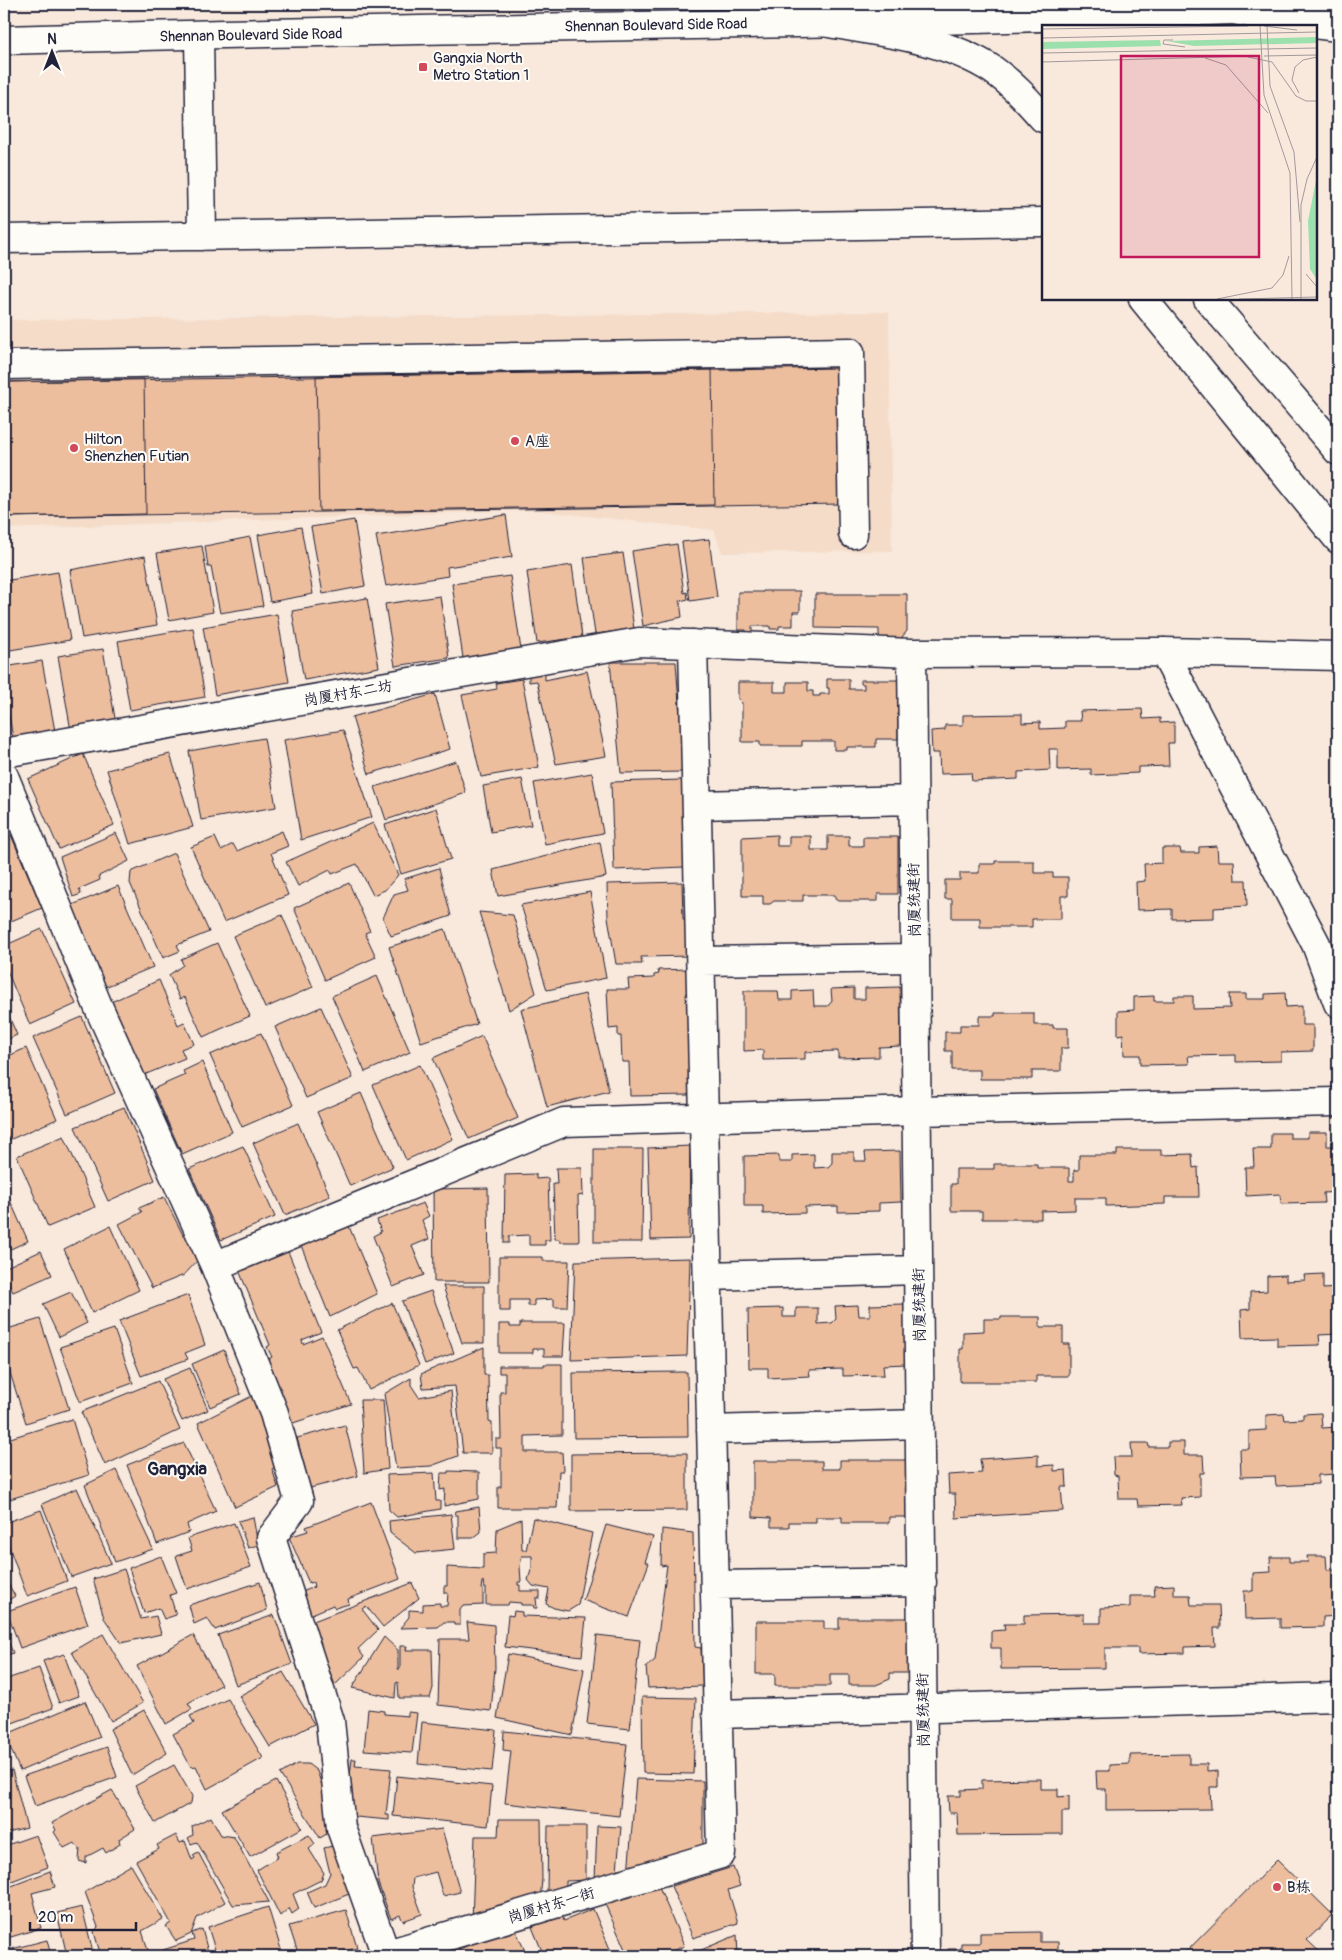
<svg xmlns="http://www.w3.org/2000/svg" width="1342" height="1960" font-family="Pangolin,'LXGW WenKai TC',sans-serif">
	<style>
		.built { fill: #f5dcc9 }
		.building { fill: #edbe9e; stroke: #22223b }
		.lines { fill: none; stroke-linecap: round; stroke-linejoin: round }
		.minor-casing { stroke: #22223b; stroke-width: 31 }
		.major-casing { stroke: #22223b; stroke-width: 31 }
		.highway-casing { stroke: #22223b; stroke-width: 31 }
		.minor { stroke: #fdfcf7; stroke-width: 28 }
		.major { stroke: #fdfcf7; stroke-width: 28 }
		.highway { stroke: #fdfcf7; stroke-width: 28 }
		.poi-dot { fill: #d1495b; stroke: #fdfcf7; stroke-width: 2 }
		.labels { text-anchor: middle; stroke-width: 4; stroke-linejoin: round; paint-order: stroke }
		.street-label { font-size: 15px; fill: #22223b; stroke: #fdfcf7 }
		.poi-label { font-size: 15px; fill: #22223b; stroke: #fdfcf7; text-anchor: start }
		.quarter-label { font-size: 18px; font-weight: bold; fill: #22223b; stroke: #fdfcf7 }
		.inset-road { fill: none; stroke: #a2999c; stroke-width: 1 }
		.view { fill: #c2185b; fill-opacity: 0.15; stroke: #c2185b; stroke-width: 2.5 }
		.inset-edge { fill: none; stroke: #22223b; stroke-width: 2.5 }
	</style>
	<rect width="100%" height="100%" fill="#f8e9dc"/>
	<filter id="ink" filterUnits="userSpaceOnUse"><feTurbulence type="fractalNoise" baseFrequency=".02" numOctaves="2"/><feDisplacementMap in="SourceGraphic" scale="10" xChannelSelector="R" yChannelSelector="G"/><feConvolveMatrix kernelMatrix="1 2 1 2 8 2 1 2 1" color-interpolation-filters="sRGB"/></filter>
	<g filter="url(#ink)">
		<path class="built" d="M889,312L892,551L722,553L714,530L532,510L4,529V320Z"/>
		<path class="building" d="M840,368L841,504L4,517V382Z
			M712,369L714,505L319,511L316,376Z
			M144,379L146,514L4,517V382Z
			M506,515L512,557L447,567L448,576L386,586L376,536Z
			M354,520L365,586L323,594L311,527Z
			M301,527L313,594L270,602L258,535Z
			M250,537L263,606L220,613L211,567H208L205,546Z
			M709,539L717,597L690,601L682,542Z
			M677,544L684,593L687,592L688,599L680,601L682,617L643,626L632,551Z
			M202,546L213,612L169,620L157,553Z
			M623,553L634,629L595,634L584,558Z
			M145,556L157,625L82,638L70,570Z
			M572,565L582,637L537,643L527,572Z
			M58,572L70,640L4,651V581Z
			M510,576L521,650L463,658L452,584Z
			M763,591H800V612H793V626H779V629H770V626H752V633H746V630H738V592H763Z
			M815,594H907V631L897,643H879V629L815,628Z
			M440,596L449,658L395,666L385,604Z
			M367,598L379,667L304,680L292,611Z
			M277,614L289,682L215,695L203,627Z
			M193,628L205,697L130,710L118,641Z
			M103,649L116,724L71,731L58,656Z
			M42,661L55,731L13,738L4,687V667Z
			M610,662H676L684,772L621,773Z
			M545,671V680L587,671L606,756L556,764L537,681L529,682V673Z
			M522,679L539,767L481,777L462,695L497,689L496,683Z
			M827,679H849V689H864V684H861V680H898V739H876V747H847V750H834V741H802V746H760V742H742V703L738,699V682H774V692H787V682H808V691H813V696H820V694H829V688H827Z
			M435,694L450,749L369,774L352,717Z
			M1142,709L1143,719L1160,718V723L1174,722V743H1168L1169,766L1138,767V773L1091,775V769L1058,770V749H1049L1050,770L1018,772V779L972,781L971,773L940,774L939,753H932L931,731L945,730V725H963V715L1022,714V723L1040,722V729L1065,728V721H1081L1080,711Z
			M343,730L372,817L301,840L284,740Z
			M264,738L276,807L201,820L189,751Z
			M83,754L114,825L59,849L28,779Z
			M170,754L193,827L130,844L107,770Z
			M456,761L466,793L386,820L375,787Z
			M592,773L603,833L545,844L534,783Z
			M522,779L531,825L491,832L483,786Z
			M682,780L684,867L614,870L611,782Z
			M436,808L451,859L401,874L385,825Z
			M373,823L398,875L385,890L373,895L357,864L332,874L330,870L298,886L286,862Z
			M282,831L288,846L271,853L288,895L224,922L191,847L215,837L221,850L233,844L237,851Z
			M116,833L129,861L99,876L100,880L79,889L81,894L73,897L60,857Z
			M11,835L42,908L4,924V839Z
			M777,835V846H789V836H811V850H828V836H849V846H863V837H898V894H878V901H838L835,899V895H803V901H774L770,904H763V896H742V837Z
			M600,842L606,877L498,896L493,870Z
			M1217,846L1218,861H1234L1235,880H1246L1247,906L1214,908V918L1172,919V909L1137,910L1136,882L1145,881L1144,864L1162,863V848H1180L1181,853H1199V847Z
			M174,853L209,932L177,945L180,951L163,958L130,883L131,872Z
			M995,861H1034V873H1053V877H1068V896H1061V919H1032V927H980V918H952V899H945V880H960V873H979V864H995Z
			M439,868L451,916L391,936L383,918L394,894L408,890L404,879Z
			M682,882L683,919H689L690,956L641,957L642,964H616L608,917L607,884Z
			M349,883L370,931L365,933L376,957L325,980L294,908Z
			M118,886L153,967L105,987L70,906Z
			M590,892L606,978L547,990L521,905Z
			M479,912L513,915L536,993L509,1010Z
			M282,915L313,987L265,1008L233,936Z
			M42,929L76,1004L30,1025L4,964V946Z
			M445,929L477,1024L421,1042L389,947Z
			M217,943L250,1016L203,1037L185,997L180,999L169,975L183,965L181,959Z
			M688,969L692,1095L630,1096L629,1062H622L621,1036H618V1028L609,1029L607,989H629L628,979L654,978V975L659,974L658,970Z
			M377,976L410,1052L365,1072L332,996Z
			M159,980L178,1025L184,1022L194,1044L181,1049L185,1058L144,1075L111,1002Z
			M900,987L901,1046L879,1047V1057L838,1058V1051L805,1052V1059L763,1060V1050L744,1051V991H778L779,1000H792V991L813,990L814,1006H828L832,1001L831,989L854,988V999H865V988Z
			M1285,993L1286,1007L1302,1006V1025H1313V1051L1281,1052V1061L1236,1062V1055L1188,1056L1189,1064L1140,1065V1055H1124L1123,1034L1118,1035V1011L1134,1010V997L1154,996V1001H1174V996H1193V1009L1230,1008L1229,994H1246V999H1265V994Z
			M585,994L609,1091L547,1107L521,1009Z
			M4,1005L17,1035L4,1041Z
			M321,1007L353,1078L306,1098L275,1027Z
			M995,1013H1034V1025H1053V1028H1068V1048H1061V1071H1032V1079H980V1070H952V1051H945V1032H960V1025H979V1016H995Z
			M82,1017L115,1093L67,1114L33,1038Z
			M261,1033L293,1105L242,1127L210,1055Z
			M482,1036L518,1118L469,1139L433,1058Z
			M26,1048L57,1119L9,1140L4,1128V1058Z
			M202,1062L232,1132L182,1154L153,1089L185,1075L183,1071Z
			M420,1065L453,1139L406,1160L373,1085Z
			M361,1093L393,1167L350,1186L317,1112Z
			M124,1107L155,1180L108,1201L75,1127Z
			M298,1123L330,1196L285,1215L253,1143Z
			M1308,1132H1327V1146H1338V1192L1323,1193L1324,1203L1281,1204L1280,1194L1246,1196L1245,1167H1254L1253,1149H1271V1133H1290V1138H1308Z
			M64,1136L95,1207L48,1227L17,1156Z
			M243,1146L275,1217L221,1240L189,1169Z
			M690,1146L689,1239L651,1240L648,1148Z
			M594,1149H643L642,1242H594Z
			M1117,1150H1161V1155L1192,1154L1193,1168L1198,1167L1199,1197H1165V1204L1106,1206V1198H1075V1210L1041,1211V1219H982V1211H951V1184H956V1169H994V1164H1037V1168H1069V1181H1074V1170H1079V1155H1117Z
			M900,1151L901,1202L879,1203V1211L838,1212V1206L805,1207V1213L763,1214V1206H744V1156L779,1155V1162H792V1155L814,1154V1168L828,1167L832,1163V1152H854V1161H866L865,1152Z
			M556,1168H582L583,1195L578,1196L579,1242H560L559,1239H555L553,1184H557Z
			M536,1174V1179L548,1178L550,1240H545V1245H529V1235L509,1236V1243H504L505,1175Z
			M488,1188L489,1282H434L433,1189Z
			M164,1197L183,1235L187,1233L200,1258L184,1275L152,1288L119,1224L142,1212L139,1208Z
			M9,1198L28,1241L4,1252V1200Z
			M423,1203L429,1216L422,1220L429,1239L412,1246L424,1275L393,1287L373,1236L381,1232L377,1220Z
			M348,1224L377,1294L330,1317L300,1243Z
			M110,1226L139,1290L92,1313L64,1249Z
			M287,1249L321,1332L302,1340L303,1344L322,1336L351,1404L287,1425L263,1362L272,1357L267,1347L270,1345L238,1268Z
			M41,1251L52,1275L13,1292L4,1275V1268Z
			M499,1257H543V1261H569L567,1307H554V1299L534,1300V1306H528V1300H510V1311H499Z
			M690,1258L687,1356L571,1360L575,1261Z
			M1323,1274V1289L1338,1288V1334L1319,1335L1320,1345L1277,1346V1337L1242,1338L1241,1310L1250,1309V1292L1267,1291V1276L1286,1275V1281L1305,1280L1304,1275Z
			M443,1286H484V1343H462Z
			M431,1291L454,1353L425,1364L402,1301Z
			M71,1292L87,1323L59,1337L43,1304Z
			M188,1295L205,1345L185,1353L188,1359L141,1376L119,1321Z
			M392,1303L419,1365L369,1390L358,1368L354,1369L337,1330Z
			M904,1304L906,1364L883,1365L884,1375L843,1376V1369L809,1370L810,1376L768,1378V1368H749L748,1309L783,1308V1317H796V1308H818V1324L832,1323L836,1319L835,1306L858,1305L859,1316H870V1305Z
			M1001,1317H1040V1327H1063V1344H1069V1376H1036V1382H960V1349H963V1332L984,1331V1319H1001Z
			M40,1319L69,1409L26,1423L4,1354V1330Z
			M520,1323H565L563,1356H544V1349H533V1353H499V1324H510V1327H520Z
			M114,1329L133,1383L80,1402L60,1347Z
			M484,1347V1375H488L489,1421L492,1422V1453H463L455,1386L423,1388L421,1374Z
			M224,1350L241,1394L210,1407L192,1364Z
			M544,1364H562V1435L525,1436V1452H562L563,1471H559L557,1508H498V1487H501V1448H496V1439H501L500,1392H505V1373H499V1366H544Z
			M190,1368L208,1410L182,1421L163,1379Z
			M687,1372L688,1437L574,1438L573,1373Z
			M411,1378V1385L419,1397L451,1391L458,1456L431,1466L396,1468L384,1394Z
			M158,1381L180,1430L105,1465L81,1412Z
			M252,1396L276,1446V1467L272,1469L278,1487L235,1507L198,1423Z
			M360,1400H383L388,1469L364,1473Z
			M1321,1413L1322,1428L1338,1427V1474L1318,1475V1484L1276,1486L1275,1476L1241,1477L1240,1449H1249V1431L1266,1430V1415L1284,1414L1285,1420L1303,1419V1414Z
			M72,1419L89,1475L10,1499L4,1478V1440Z
			M345,1425L358,1476L310,1488L297,1438Z
			M1168,1442H1184V1455H1203L1204,1473H1200V1497L1181,1498L1182,1505L1138,1506L1137,1499H1119L1118,1476L1114,1475L1113,1457H1132L1131,1443H1148L1149,1447H1168Z
			M184,1443L216,1511L187,1524L189,1532L157,1544L127,1465Z
			M687,1453V1510L571,1511V1454Z
			M1038,1455V1466L1054,1465V1471L1066,1470L1067,1487H1061L1063,1511L956,1518L955,1494H949L948,1475L982,1473L980,1459Z
			M840,1460H910V1517H889V1523H842V1517H816V1522H789V1527H771V1518L753,1517V1461H822V1469H840Z
			M116,1470L153,1549L115,1562L85,1485Z
			M448,1471L479,1472V1499L444,1506L445,1489L440,1490L441,1473H448Z
			M434,1473L436,1501H440V1509L397,1517L389,1510L387,1475Z
			M77,1488L111,1563L71,1577L42,1504Z
			M371,1502L400,1579L348,1599L349,1604L335,1608L333,1605L305,1617L295,1595L314,1587L313,1582L309,1583L289,1537L308,1531L306,1527Z
			M479,1507L481,1532L473,1538H458V1515H455L456,1511Z
			M41,1510L67,1581L27,1596L4,1533V1523Z
			M451,1514L455,1549L416,1553L390,1533L389,1521Z
			M253,1517L258,1545L248,1548L238,1521Z
			M533,1518L592,1533L578,1605L568,1611L554,1608L546,1604L549,1589L533,1586L528,1580L532,1567V1556H522L520,1566L521,1582H518V1585H520V1591H540V1598H536L537,1608H534L533,1605H521V1603L509,1602L508,1605H486V1588H484L483,1581L482,1582L481,1589H483V1605L463,1606L460,1610V1625H454V1622H444L438,1627L400,1628L409,1617V1610L423,1611V1604L440,1603V1606H447L448,1593H444V1586H447V1567L483,1569V1554L496,1553L497,1529L521,1519L522,1550H526Z
			M234,1523L251,1567L187,1589L176,1556L192,1551L188,1538Z
			M606,1525L653,1537L645,1562L649,1563L629,1617L583,1600Z
			M662,1529L693,1533L695,1647L701,1648L703,1686L648,1688L646,1667L655,1660L667,1565L661,1566Z
			M161,1556L176,1593L170,1595L176,1615L164,1619L159,1608L144,1613L129,1568Z
			M1307,1556H1326L1327,1570H1338V1616L1323,1617V1627L1280,1628V1618L1245,1619L1244,1591H1253V1573L1271,1572L1270,1557H1289V1562H1308Z
			M124,1569L141,1619L156,1616L161,1634L121,1643L104,1618L93,1579Z
			M4,1576L15,1596L4,1603Z
			M260,1582L267,1610L215,1630L207,1618L194,1624L189,1605Z
			M412,1583L419,1598L383,1627L366,1606L362,1609L378,1630L358,1649L364,1657L335,1685L311,1622Z
			M1174,1585V1595H1190L1191,1605H1219L1220,1628H1214L1215,1646L1185,1647V1653L1138,1654V1648H1105V1668L1001,1669V1648H991V1631L1005,1630L1004,1624H1024V1615L1084,1614V1623H1101V1608L1130,1607V1596H1155L1154,1586Z
			M75,1587L88,1624L20,1648L7,1611Z
			M514,1611L522,1612V1616L586,1618L582,1656L505,1647L508,1615L513,1616Z
			M274,1615L292,1664L236,1685L218,1635Z
			M839,1618H911V1673H890V1679L876,1685H849V1675H830V1686H775V1674H756V1621H824V1629H839Z
			M467,1622L494,1625L495,1668L491,1711L438,1705L440,1639H469Z
			M4,1631L13,1653L4,1656Z
			M103,1634L143,1703L111,1721L72,1652Z
			M193,1635L221,1685L188,1703L192,1709L166,1724L137,1666Z
			M597,1635L640,1640L630,1729L587,1724Z
			M384,1637L398,1650V1669H400V1646H407L406,1650H432L433,1688L430,1698H399L398,1682L396,1683L395,1698L352,1688Z
			M64,1654L79,1696L59,1703L43,1661Z
			M508,1654L584,1669L572,1735L497,1718Z
			M39,1668L53,1708L4,1726V1680Z
			M283,1672L314,1724L270,1747L239,1696Z
			M642,1697L696,1698L693,1774L643,1773Z
			M228,1699L263,1758L207,1789L196,1766L191,1767L173,1734L194,1723L190,1716Z
			M85,1701L100,1737L20,1771L5,1735Z
			M368,1709L384,1711V1714L408,1716V1712L417,1713L412,1753L364,1750Z
			M144,1710L167,1753L132,1775L110,1729Z
			M422,1722L496,1730L492,1771L418,1764Z
			M504,1731L627,1744L619,1816L505,1803L511,1751L503,1750Z
			M107,1747L117,1777L35,1806L24,1776Z
			M1189,1754V1764H1207V1772L1218,1771V1787H1210L1211,1809L1106,1810V1789H1097L1096,1771H1110V1765L1130,1764V1755Z
			M352,1759H356L355,1766L391,1769L386,1815H389V1820L345,1816Z
			M297,1764H308L317,1771L325,1794L335,1829L320,1838L280,1774Z
			M174,1765L192,1796L191,1803L155,1823L135,1786Z
			M12,1770L27,1828L4,1834V1772Z
			M397,1776L492,1786L488,1826L393,1816Z
			M636,1779L703,1781V1850L628,1874Z
			M1041,1779V1789H1058V1797L1069,1796V1812H1062V1834L958,1835L957,1813H949L948,1796H961V1790L982,1789V1780Z
			M276,1781L302,1828L250,1857L222,1810Z
			M112,1790L135,1829L119,1839L120,1844L106,1853L103,1848L86,1857V1863L79,1861L80,1848L74,1843L64,1848L54,1832L56,1830L52,1823Z
			M211,1817L221,1835L234,1837L269,1902L233,1905L197,1842L191,1844L188,1838L193,1835L192,1826Z
			M499,1819H541L542,1879L540,1901L472,1923L475,1836H498Z
			M548,1826H586V1880L566,1881V1892H547Z
			M597,1826L621,1827L616,1881H595Z
			M442,1829L460,1892L443,1896L436,1872L413,1878L412,1887L422,1914L403,1921L400,1915L391,1919L378,1883L373,1838Z
			M36,1835L48,1867L4,1884V1846Z
			M176,1835L180,1843L185,1841L192,1860L195,1858L193,1855L198,1852L225,1902L197,1918L191,1934L176,1941L166,1926L171,1923L136,1861L159,1849L157,1845Z
			M309,1835L315,1844L309,1849L324,1873L321,1880L293,1894L299,1909L292,1914L289,1908L280,1916L257,1870L278,1857L276,1852Z
			M337,1845L349,1894L314,1908L307,1892L325,1884L330,1873L324,1848Z
			M1277,1860L1333,1915L1307,1940L1324,1956H1182Z
			M131,1865L163,1919L142,1931L150,1956H101L94,1932L98,1927L85,1892Z
			M733,1867L740,1886L728,1890L738,1923L693,1938L671,1886Z
			M50,1871L55,1887L32,1893L41,1928L4,1939V1889Z
			M657,1882L684,1946L660,1956H628L605,1904Z
			M82,1907L94,1956H67L57,1913Z
			M268,1907L283,1956H217L208,1927Z
			M593,1909L613,1956H544L532,1927L561,1914L564,1921Z
			M346,1910L357,1948L326,1956H299L289,1926Z
			M514,1926L527,1956H443Z
			M202,1929L209,1956H165L163,1950L194,1940L192,1933Z
			M1040,1932V1942H1058V1950H1069V1956H948V1949H961V1943H980V1933Z
			M737,1935L738,1956H695L694,1953Z
			M47,1940L51,1956H4V1951Z"/>
		<g class="lines">
			<defs>
				<path id="minor" d="M199,36L202,236
					M4,239L1043,222
					M1143,299L1338,539
					M4,365L850,352L853,534
					M1164,652L1316,944L1338,1003
					M912,653L925,1956
					M4,753L639,642L912,653L1164,652L1338,656
					M4,776L98,1006L215,1266L274,1413L299,1501L271,1538L330,1721L341,1828L386,1955
					M698,805L913,800
					M701,961L915,958
					M215,1266L564,1122L917,1111L1338,1102
					M708,1276L918,1270
					M711,1430L920,1424
					M715,1585L922,1582
					M717,1714L1338,1697
					M381,1956L721,1854L693,644"/>
				<path id="major" d="M4,40C448,25 894,28 1338,5"/>
				<path id="highway" d="M1233,10L1298,22L1338,27
					M823,22C880,32 944,38 993,70C1012,83 1028,101 1043,118
					M1208,299L1338,451"/>
			</defs>
			<use href="#minor" class="minor-casing"/>
			<use href="#major" class="major-casing"/>
			<use href="#highway" class="highway-casing"/>
			<use href="#minor" class="minor"/>
			<use href="#major" class="major"/>
			<use href="#highway" class="highway"/>
		</g>
	</g>
	<g class="poi-dot">
		<rect x="418" y="62" width="10" height="10" rx="2.5"/>
		<circle cx="515" cy="441" r="5"/>
		<circle cx="74" cy="448" r="5"/>
		<circle cx="1277" cy="1887" r="5"/>
	</g>
	<g class="labels">
		<g class="street-label">
			<text transform="translate(656 25) rotate(-1)" y="5">Shennan Boulevard Side Road</text>
			<text transform="translate(251 35) rotate(-1)" y="5">Shennan Boulevard Side Road</text>
			<text transform="translate(348 693) rotate(-10)" y="5">岗厦村东二坊</text>
			<text transform="translate(914 900) rotate(-91)" y="5">岗厦统建街</text>
			<text transform="translate(919 1305) rotate(-91)" y="5">岗厦统建街</text>
			<text transform="translate(923 1710) rotate(-91)" y="5">岗厦统建街</text>
			<text transform="translate(551 1905) rotate(-17)" y="5">岗厦村东一街</text>
		</g>
		<g class="poi-label">
			<text x="433" y="63">Gangxia North<tspan x="433" dy="17">Metro Station 1</tspan></text>
			<text x="84" y="444">Hilton<tspan x="84" dy="17">Shenzhen Futian</tspan></text>
			<text x="525" y="446">A座</text>
			<text x="1287" y="1892">B栋</text>
		</g>
		<g class="quarter-label">
			<text x="177" y="1475">Gangxia</text>
		</g>
	</g>
	<g transform="translate(1042 25)">
		<rect width="275" height="275" fill="#f8e9dc"/>
		<path d="M275,12V18L152,21L125,16ZM118,15L119,21L0,24V17ZM275,150V255L268,244L266,196Z" fill="#9ce1ad"/>
		<path class="inset-road" d="M218,1L222,70L248,148L250,274M222,1L255,5M225,1L228,61L252,127L258,197M0,4L206,1M0,13L275,7M131,15H122L121,19L143,22M0,28L275,23M222,31L275,30M206,32L230,37L254,71L264,76H275M163,33L184,40L226,88M0,37L210,31M257,68L250,55L253,42L261,35L275,32M264,249L275,262M175,274L230,263L241,250L247,231M197,274L275,272M259,274V180L265,154L275,132"/>
		<path class="view" d="M79,31H217V232H79Z"/>
		<rect width="275" height="275" class="inset-edge"/>
	</g>
	<rect width="1342" height="1960" fill="none" stroke="#fdfcf7" stroke-width="20"/>
	<rect x="10" y="10" width="1322" height="1940" fill="none" stroke="#22223b" stroke-width="2" filter="url(#ink)"/>
	<g transform="translate(52 52)" stroke="#fdfcf7" stroke-width="4" paint-order="stroke">
	<path d="M0-4L9 19L0 12L-9 19Z" fill="#22223b"/>
	<text y="-8" font-size="14" font-weight="bold" text-anchor="middle" fill="#22223b">N</text>
	</g>
	<path d="M30 1922v8h106v-8" fill="none" stroke="#22223b" stroke-width="2.5"/>
	<text x="38" y="1922" font-size="15" fill="#22223b" stroke="#fdfcf7" stroke-width="4" paint-order="stroke">20 m</text>
</svg>
